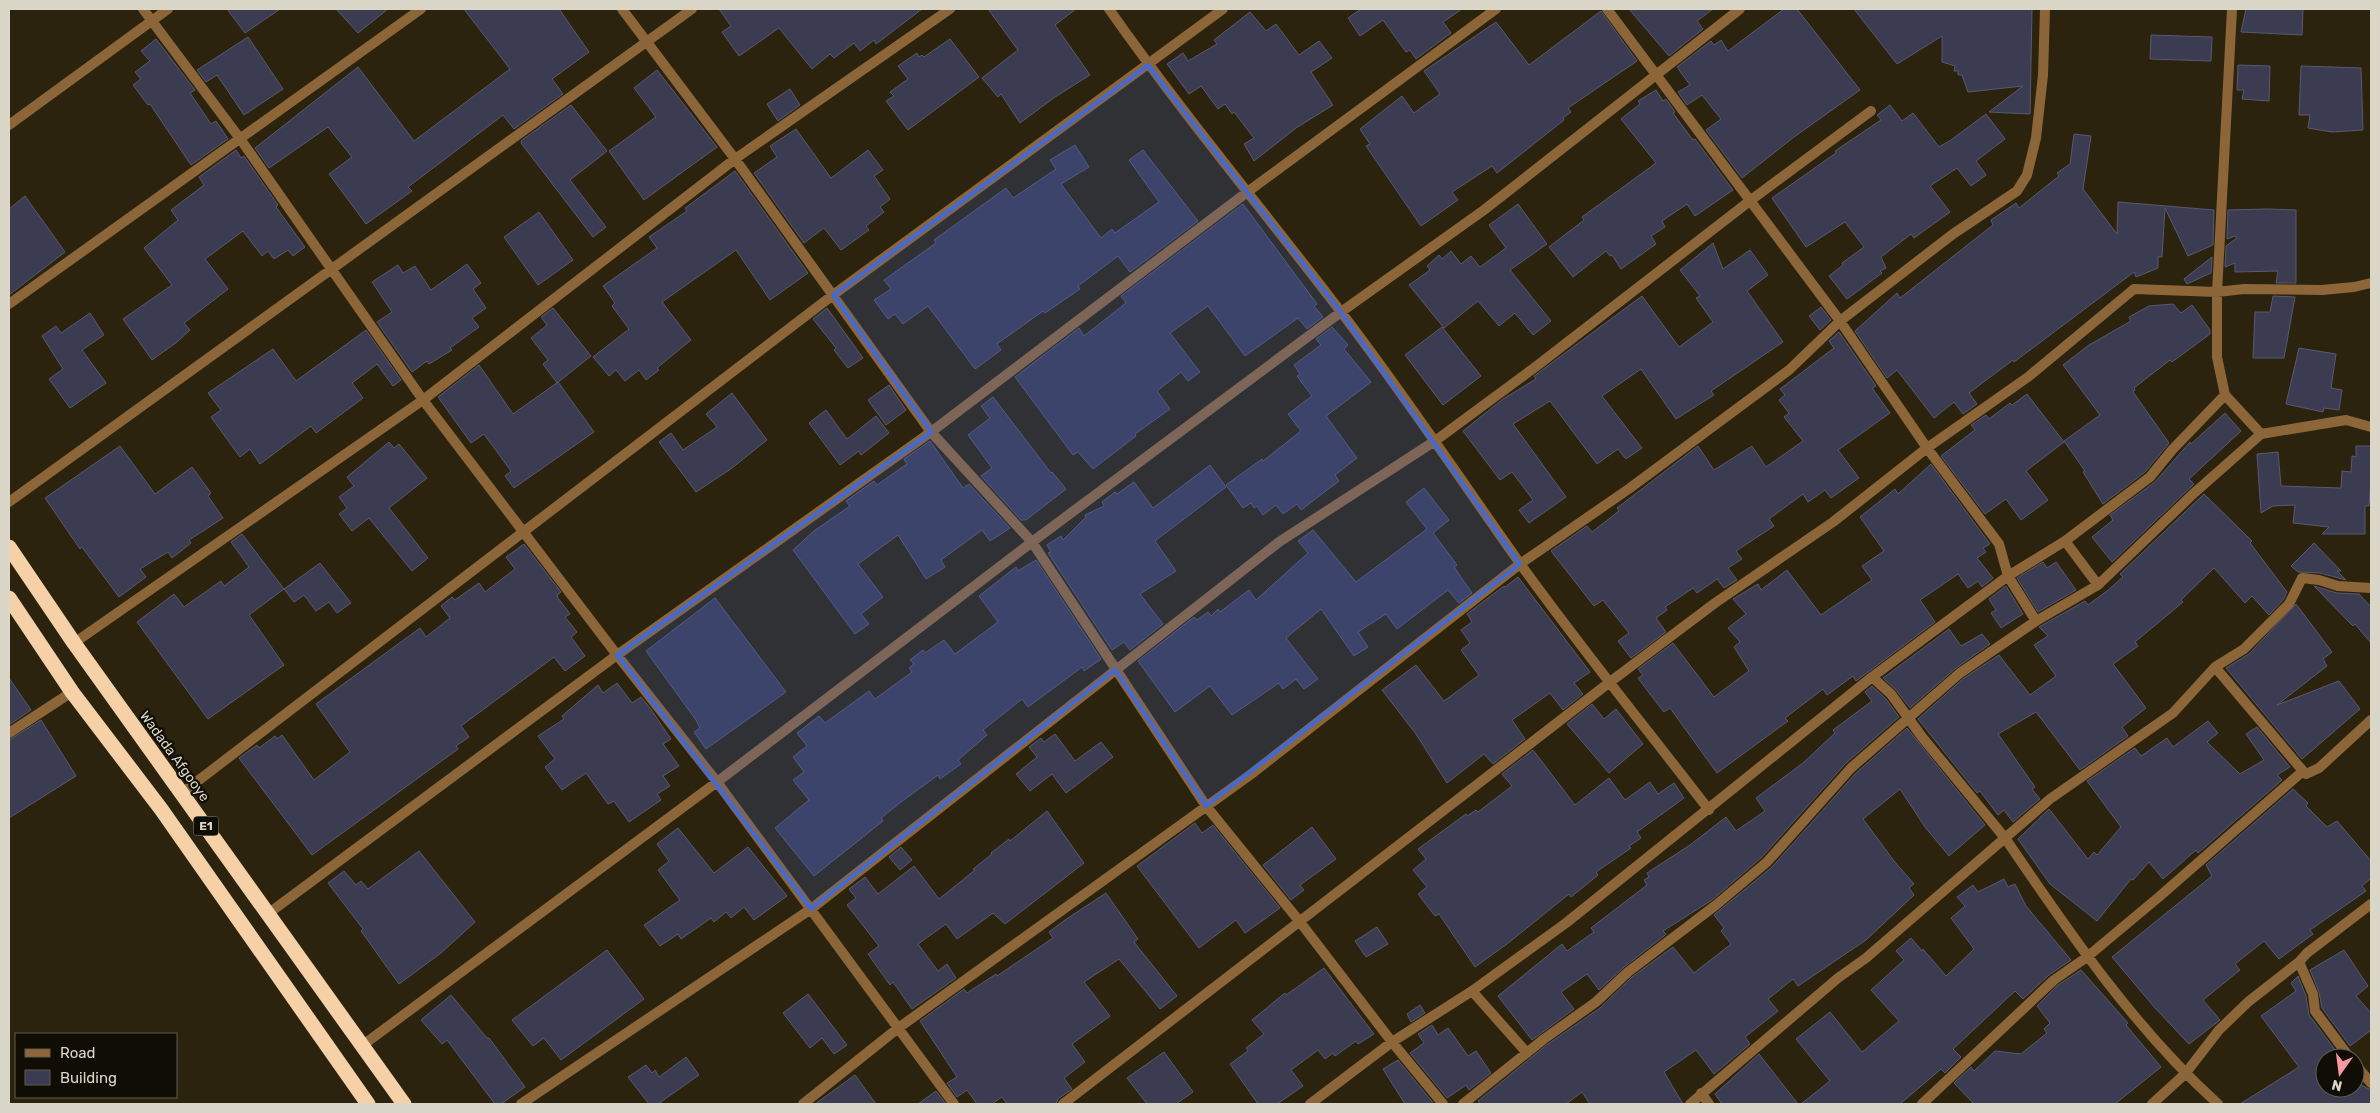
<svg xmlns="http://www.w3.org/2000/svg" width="2380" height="1113" font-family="Rubik,sans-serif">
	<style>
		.building { fill: #3b3b51; stroke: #595971 }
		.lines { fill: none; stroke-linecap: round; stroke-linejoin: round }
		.lane { stroke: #8c6639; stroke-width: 10 }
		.street { stroke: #8c6639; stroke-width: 10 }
		.highway { stroke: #f6d0a6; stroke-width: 15 }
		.marked { fill: #4369d5; fill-opacity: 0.2; stroke: #4369d5; stroke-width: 4; stroke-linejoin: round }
		.labels { text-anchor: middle; stroke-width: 4.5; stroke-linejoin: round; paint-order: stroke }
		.shield { fill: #100d05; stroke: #9d9a8e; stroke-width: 1 }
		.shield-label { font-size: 12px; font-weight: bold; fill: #dad6c8 }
		.street-label { font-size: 14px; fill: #dad6c8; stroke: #100d05 }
	</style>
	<rect width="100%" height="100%" fill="#2b230d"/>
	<path class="building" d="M227,9H280L245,33Z
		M336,9H388L358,33Z
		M464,9H559L589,52L552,79L563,94L514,129L503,115L408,187L412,191L366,224L329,174L352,157L328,127L269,168L255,148L358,67L414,141L510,69Z
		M719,9H922L876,44L874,40L860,51L854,43L834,58L830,54L812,69L779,28L739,56L722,32L731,26Z
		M988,9H1076L1055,25L1090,75L1055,97L1020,123L1001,94L998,97L982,78L1018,50Z
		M1361,9H1462L1443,22L1451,33L1416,59L1410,50L1406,52L1383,20L1360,36L1348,18Z
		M1629,9H1713L1697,21L1703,29L1669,56Z
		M1784,9H1797L1860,90L1794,137L1742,178L1706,130L1721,119L1702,95L1687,105L1678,92L1690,85L1677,67L1711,41L1714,45L1721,40L1728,51Z
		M1854,9H2032L2030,114L1989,112L2023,86L1968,92L1962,75H1958V71H1954L1955,66L1942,62V36L1897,64Z
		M2246,9H2303L2302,35L2241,32Z
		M1601,11L1637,61L1568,108L1571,112L1563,118L1564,120L1497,173L1492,166L1452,192L1458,200L1421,226L1366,146L1370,144L1360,129L1402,96L1414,113L1440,94L1424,71L1496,22L1529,65Z
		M1250,12L1266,31L1276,24L1299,55L1319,41L1332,58L1311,72L1333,105L1296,128L1254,161L1244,144L1254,138L1234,112L1232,114L1225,104L1218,109L1201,86L1189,94L1167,64L1183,53L1188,61L1217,44L1214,40Z
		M2151,35L2212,37L2211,61L2150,59Z
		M248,37L283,89L244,115L217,75L206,82L197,70Z
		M156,39L195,90L190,93L211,124L216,121L228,139L191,165L150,104L148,105L133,85L141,79L135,72L150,61L141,51Z
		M950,39L979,77L908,130L886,101L894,96L890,92L908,79L898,66L917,53L919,57L922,55L924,57Z
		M2238,65L2270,66L2269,101L2242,99L2244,90H2237Z
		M2301,66L2361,68L2363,130L2332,132L2308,128L2310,115H2299Z
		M657,70L717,147L644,200L609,151L656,117L634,88Z
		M790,89L800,105L778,121L767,104Z
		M1656,90L1663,101L1666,99L1675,112L1673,113L1693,140L1695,139L1733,190L1695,216L1687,204L1662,221L1665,227L1651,236L1656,244L1621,269L1612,255L1610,256L1606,251L1573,277L1549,247L1584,220L1582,217L1656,163L1621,119L1640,104L1638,101Z
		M571,105L607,151L570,180L606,227L593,237L521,143L522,140Z
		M1890,105L1902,121L1913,113L1939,147L1951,140L1986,114L2005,139L1976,161L1986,175L1971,186L1957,168L1930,186L1950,212L1914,238L1911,234L1881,257L1886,268L1880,271L1882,273L1847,299L1829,276L1843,265L1842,263L1864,247L1845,222L1806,247L1772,198L1836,153L1835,151L1881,120L1877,115Z
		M796,129L831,178L868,150L883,170L874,176L890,199L880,207L884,212L866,226L869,230L841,250L824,228L804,243L754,173L777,157L770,146Z
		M2074,134L2091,136L2083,189L2117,234L2118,202L2214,210L2213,245L2188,256L2165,208L2162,257H2158V268L2136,277L2134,272L2014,362L2013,360L1969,393L1977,404L1963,414L1954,402L1934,418L1897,370L1887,378L1855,331L1897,293L1900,298L1993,225L1991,220L2016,203L2019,208L2059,176L2057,173L2070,164Z
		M1075,145L1089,167L1061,184L1101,238L1112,229L1115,233L1159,202L1129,160L1143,150L1198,221L1130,272L1118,256L1078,286L1080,289L1045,313L1043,311L997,344L1001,350L975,369L928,306L903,324L895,314L888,319L874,300L891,289L884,280L936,243L934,240L1006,188L1013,198L1056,169L1050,160Z
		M236,150L241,158L244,156L278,205L276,207L305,247L293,256L288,250L274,259L268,251L262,256L243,231L205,259L228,289L184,323L190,330L177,342L152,360L123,319L172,285L144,248L178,220L171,210L204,185L199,177Z
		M735,171L808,273L770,300L736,250L662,302L691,340L657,368L659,370L646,380L639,370L625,381L616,370L609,376L593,357L629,329L612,306L615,303L603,286L657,248L649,237L687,211L685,208Z
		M25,196L65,252L9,295V209Z
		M1243,204L1317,304L1314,306L1323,317L1307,329L1298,318L1245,356L1208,306L1170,333L1200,372L1188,381L1181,372L1157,391L1170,409L1135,434L1136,436L1093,469L1078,452L1073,455L1015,377L1079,328L1084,336L1126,303L1121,296Z
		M1518,204L1547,244L1510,270L1551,321L1533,335L1515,313L1499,326L1478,301L1444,328L1409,285L1430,270L1427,266L1439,255L1442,259L1451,251L1461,264L1471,256L1480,267L1506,248L1489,225Z
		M2267,209L2296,210V283H2276L2278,271L2235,272V263L2225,267L2226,246L2237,238L2235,236L2227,239L2228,210Z
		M539,212L573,260L538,285L504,237Z
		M1713,243L1723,269L1750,250L1768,275L1747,291L1783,342L1711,391L1714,395L1676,419L1641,369L1602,396L1642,448L1626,459L1618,449L1597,464L1550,401L1513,424L1566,497L1529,523L1519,510L1533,500L1512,472L1500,480L1463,431L1503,399L1536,379L1534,376L1642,296L1679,347L1713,322L1696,298L1700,296L1680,270Z
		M2212,257L2211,273L2187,284L2184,279Z
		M467,264L481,283L473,289L486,308L472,318L479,327L450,348L452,350L429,364L427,361L412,372L377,322L392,312L372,282L398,265L403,273L415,266L431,290Z
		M2273,296L2295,297L2284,358H2253L2255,312H2270Z
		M2173,304L2181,313L2192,305L2210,330V334L2172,362L2170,360L2134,388L2135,390L2133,392L2169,443L2145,472L2103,504L2083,472L2085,471L2064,441L2100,415L2063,365L2089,345L2131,321L2129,317L2149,306Z
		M1821,307L1831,320L1820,330L1809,316Z
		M553,308L591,356L557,383L543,364L548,360L531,338L547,325L541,317Z
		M827,308L863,358L848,368L834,350L836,348L813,319Z
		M90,313L104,335L82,350L106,383L70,408L49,379L63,369L42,336L56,326L61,333Z
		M1332,327L1348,345L1344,349L1371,382L1326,416L1357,458L1335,475L1339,481L1301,510L1297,504L1283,514L1276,505L1263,515L1257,506L1254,508L1251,503L1243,508L1226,485L1262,459L1263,461L1301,431L1288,414L1312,396L1297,376L1300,374L1294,365L1321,345L1316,339Z
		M1442,327L1481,376L1443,405L1405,355Z
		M366,330L401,380L393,386L377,364L352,383L363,398L316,433L311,426L260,464L250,449L240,457L211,417L221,410L208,393L273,349L296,381Z
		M1839,332L1876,386L1872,388L1890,413L1838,450L1859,478L1831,498L1825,490L1808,502L1803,494L1769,519L1774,526L1736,551L1742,559L1728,568L1737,580L1724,588L1717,579L1697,593L1693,588L1665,607L1667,610L1656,618L1666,632L1631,658L1618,641L1629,633L1603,600L1594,606L1551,551L1587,526L1592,532L1619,511L1617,508L1698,446L1714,470L1752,446L1766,467L1803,441L1784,417L1789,413L1779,400L1785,395L1780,389L1834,348L1829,341Z
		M2299,348L2336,354L2331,388L2342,390L2339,410L2324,408L2323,412L2286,404Z
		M479,365L513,414L558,382L594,432L514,488L505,476L511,471L484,434L471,443L438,397Z
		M889,385L906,410L886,425L868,400Z
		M732,393L767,440L732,468L696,492L659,442L671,433L683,450L717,427L706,414Z
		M2027,394L2064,442L2026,471L2048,500L2021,520L2006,499L1985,514L1941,456L1975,430L1971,425L1986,415L1989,419L2010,403L2012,405Z
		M993,397L1051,473L1052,472L1066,489L1026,520H1021L981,476L992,468L968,435L990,418L981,406Z
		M826,410L847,439L876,416L889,433L861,455L859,451L840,465L809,423Z
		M2225,413L2241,431L2189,479L2194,484L2112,562L2092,537L2113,520L2110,515L2155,482L2190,442L2191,444Z
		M930,441L963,488L969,484L1010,528L990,541L982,530L941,560L945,567L926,579L898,535L858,564L883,597L861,614L869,624L855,634L793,550L814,531L850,506L846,501L874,481L877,485L907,464L904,459Z
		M389,442L394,448L399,444L427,478L389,508L428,558L412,571L369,518L352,531L339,514L347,508L339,497L354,486L347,477Z
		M120,446L155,494L192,467L211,493L208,496L223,518L189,540L191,543L172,558L168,552L140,569L146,577L119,597L82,547L80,549L45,498Z
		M2356,446H2371V479L2369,506H2365V534H2322L2329,527L2293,523L2295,505L2273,506L2261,513L2257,454L2278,452L2281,486L2341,488L2342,471L2351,472L2352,456L2356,457Z
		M1931,464L1990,544L1983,548L1986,552L1977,558L1993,578L1982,587L1978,581L1968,588L1958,574L1920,600L1935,622L1856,681L1853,676L1827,695L1823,689L1785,718L1788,721L1717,773L1670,708L1664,712L1650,694L1638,678L1643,675L1638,669L1673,643L1714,697L1749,671L1734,647L1740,642L1728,628L1746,614L1733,599L1758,584L1761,590L1787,570L1821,615L1872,580L1862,566L1884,551L1860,517L1895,489L1898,494Z
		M1210,465L1226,487L1155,541L1176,571L1140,594L1163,624L1130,650L1124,642L1112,650L1048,553L1051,552L1047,545L1061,536L1063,540L1086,517L1085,515L1104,506L1102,502L1115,492L1117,494L1134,482L1153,508Z
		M1424,488L1449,520L1433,533L1457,565L1454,567L1472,593L1459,603L1448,590L1397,629L1386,614L1358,632L1368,647L1354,656L1321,609L1286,638L1318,679L1304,689L1296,679L1283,689L1279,683L1232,715L1210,686L1175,712L1138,661L1194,617L1197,620L1208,612L1211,616L1218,609L1220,612L1249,590L1256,600L1308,553L1298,541L1313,530L1356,582L1427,529L1406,502Z
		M2204,494L2252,541L2250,543L2287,592L2283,600L2269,615L2252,596L2245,603L2214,568L2181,600L2183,602L2135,642L2138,646L2113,664L2146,708L2122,727L2128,736L2080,770L2036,712L1998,734L2035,787L2032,789L2040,799L2013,822L2004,810L1998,815L1980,791L1977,793L1918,719L1964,678L1999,655L2030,695L2056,676L2034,645L2048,636L2039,627L2085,601L2088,605L2107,591L2123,577L2120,574Z
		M242,534L284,589L249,615L284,665L208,719L137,622L174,594L184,607L221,581L224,586L249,567L231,542Z
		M2314,543L2341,571H2337L2346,580L2320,573L2298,572L2291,566Z
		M524,544L561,592L557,595L558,598L570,614L565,617L577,632L571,637L585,656L565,671L554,657L461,726L469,737L456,746L458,749L312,855L239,758L257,745L259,748L275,736L277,739L282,735L314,780L350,752L316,704L420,628L426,637L450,618L441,606L452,597L455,600L479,583L485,592L515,569L506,557Z
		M1036,560L1101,659L1084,671L1082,667L1028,707L1022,699L983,730L987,735L958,760L961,764L940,779L938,775L901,802L881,818L883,821L814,876L775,828L809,800L793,780L804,772L793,757L807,746L797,733L819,716L825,723L869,691L875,699L912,672L909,668L914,664L910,660L923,650L925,653L944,640L955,654L998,622L979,596L1016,567L1018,571Z
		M2043,562L2047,568L2056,562L2076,590L2038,612L2017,578Z
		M320,563L351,603L337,613L329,602L316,611L304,595L294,602L284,589Z
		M1518,577L1590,672L1574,683L1583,694L1563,710L1550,693L1512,720L1525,739L1493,764L1484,754L1447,783L1416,734L1382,690L1416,665L1444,701L1479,675L1461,650L1470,643L1461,630L1472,622L1467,614L1504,586L1505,587Z
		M2006,586L2023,614L2001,628L1991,613L1996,610L1989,599Z
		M2314,586L2337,593L2359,594L2371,607V643L2355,624L2353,626Z
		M715,598L786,692L706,749L694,732L700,728L696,720L646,651Z
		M2296,604L2332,652L2323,659L2327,666L2277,705L2339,681L2360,709L2302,759L2226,668L2249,654Z
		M1949,629L1961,646L1982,634L1990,644L1956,668L1910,708L1896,690L1883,678Z
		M9,678L31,710L9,725Z
		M617,683L632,703L641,697L650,708L671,739L663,744L679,766L663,776L670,786L657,794L661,800L629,822L614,801L608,804L586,773L562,790L545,767L555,759L538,736L564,719L562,716L598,685L603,693Z
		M1872,686L1886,699L1899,717L1846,763L1762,857L1712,900L1663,931L1666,934L1664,936L1624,967L1599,990L1587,974L1561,992L1574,1009L1532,1040L1498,996L1562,944L1567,951L1594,932L1591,928L1647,885L1644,880L1649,877L1647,873L1690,845L1726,817L1736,831L1765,811L1756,798L1803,763L1835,733L1833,730L1872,701L1865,692Z
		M1592,704L1604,719L1616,709L1643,744L1609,773L1567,724Z
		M41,720L76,776L9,818V740Z
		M2208,721L2218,733L2207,742L2240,774L2264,760L2246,734L2257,727L2290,767L2277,775L2282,780L2198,853L2196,850L2163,879L2149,862L2133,880L2131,879L2097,921L2050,884L2018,839L2049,809L2088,859L2094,852L2097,855L2121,827L2087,781L2135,748L2141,756L2167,738L2173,747Z
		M1907,728L1985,825L1949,856L1925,827L1900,789L1863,819L1894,861L1914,884L1909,888L1914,895L1866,940L1798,986L1793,979L1768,999L1778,1011L1745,1037L1750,1044L1714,1074L1696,1050L1664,1072L1683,1104H1590L1582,1092L1566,1104H1480L1478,1101L1548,1044L1600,1008L1632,977L1673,947L1694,973L1731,944L1721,931L1724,928L1714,915L1772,867L1856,773Z
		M1055,734L1075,761L1101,742L1113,757L1066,793L1052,774L1030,791L1016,774L1037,757L1029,747L1041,738L1044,742Z
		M1533,750L1575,805L1609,778L1625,800L1650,782L1658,794L1674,783L1684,798L1637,832L1641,838L1629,846L1631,848L1596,872L1598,875L1571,897L1569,894L1507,944L1475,967L1439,914L1435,916L1418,894L1427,887L1413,870L1426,859L1418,849L1466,814L1467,816L1476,810L1478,812L1512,786L1502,774Z
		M2293,789L2308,803L2306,806L2327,827L2337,821L2371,861V878L2362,886L2366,891L2310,930L2313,934L2279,959L2264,941L2235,964L2240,970L2203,1000L2220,1020L2189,1044L2155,1008L2112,957L2212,876L2206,865Z
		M1047,811L1084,863L1005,924L993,913L957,939L946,924L918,944L938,971L947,964L956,978L912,1009L893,982L890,985L868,954L879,946L847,905L856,898L849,889L865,877L878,894L914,866L939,899L975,870L973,869L992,854L991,853L1009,839L1010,841Z
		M1195,823L1202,833L1213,825L1280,908L1245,933L1236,920L1199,948L1137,866Z
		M1312,827L1336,859L1300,885L1304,890L1291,900L1263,865Z
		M678,828L714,873L748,847L787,896L754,920L744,907L731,918L726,912L714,922L711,918L681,939L678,934L660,946L644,925L680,900L658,870L669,861L657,844Z
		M901,847L912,860L900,870L889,857Z
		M419,851L475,922L441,953L399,984L361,931L363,929L328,883L344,871L356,885L361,881L368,889Z
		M2004,879L2008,887L2015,884L2026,906L2071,960L2049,975L2023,999L2015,991L1953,1049L1961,1057L1945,1073L1941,1069L1900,1104H1801L1830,1081L1796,1039L1830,1012L1862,1052L1899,1021L1871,990L1904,960L1896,951L1911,938L1922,951L1923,949L1946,976L1974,949L1951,918L1965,906L1957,897L1973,885L1978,892Z
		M1106,893L1138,939L1134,942L1177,996L1160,1009L1119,959L1084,982L1110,1016L1072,1044L1085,1062L1064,1078L1072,1089L1058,1099L1056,1104H1007L1002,1097L992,1104H977L967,1090L957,1097L947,1083L957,1077L920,1021L964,989L967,993L996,974L997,976L1053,938L1049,932L1065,920Z
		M1377,927L1388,944L1366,957L1355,941Z
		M607,950L644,999L561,1060L544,1038L533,1046L512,1020Z
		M2344,950L2368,986L2356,996L2371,1013V1030L2350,1046L2322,1008L2319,992L2310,970Z
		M1324,968L1374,1034L1358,1044L1356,1041L1335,1056L1333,1053L1325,1059L1318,1050L1291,1070L1303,1086L1277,1104H1258L1230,1064L1248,1051L1246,1048L1264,1034L1252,1020L1285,993L1286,995Z
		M2081,970L2128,1023L2126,1025L2161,1067L2115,1104H1974L1954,1083L1971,1067L1974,1071L1995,1051L2021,1054L2047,1033L2044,1029L2050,1023L2037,1006L2058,985Z
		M2298,976L2306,996L2309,1015L2339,1055L2335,1058H2325V1088H2355V1082L2371,1090V1104H2240L2299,1067L2261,1016L2296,991L2291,983Z
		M808,994L847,1045L834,1054L822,1038L810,1048L783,1013Z
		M451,995L487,1038H489L525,1087L501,1104H495L447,1040L442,1044L421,1020Z
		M1420,1005L1425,1013L1411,1022L1407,1014Z
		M1432,1025L1438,1035L1448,1028L1468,1056L1476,1051L1491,1073L1469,1090L1466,1085L1447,1098L1410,1053L1424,1043L1418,1034Z
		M1164,1052L1193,1092L1176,1104H1147L1127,1078Z
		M1759,1054L1798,1104H1722L1715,1094Z
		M686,1057L699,1075L658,1104H649L628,1077L646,1065L652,1073L655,1070L659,1077Z
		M1398,1060L1434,1104H1405L1383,1069Z
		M855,1075L876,1104H815Z
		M936,1091L946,1104H918Z"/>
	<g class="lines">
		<path class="lane" d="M9,733L72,692"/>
		<path class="street" d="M143,9L241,140L423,400L617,655L717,782L954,1104
			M622,9L735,159L931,432L1032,542L1206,806L1300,922L1392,1042L1443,1104
			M1109,9C1182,113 1264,211 1341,312C1404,394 1460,479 1519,562C1580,647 1646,728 1709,810
			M1607,9L1840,321L1927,448L2028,377L2134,289L2217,292L2244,289L2322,290L2354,287L2371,283
			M2232,9L2217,292V357L2225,395L2172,450L2150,477L2065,541L2008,576L1872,677L1891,694L1922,737L2005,838L2050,799L2173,713L2215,667L2244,649L2289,604L2302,578L2319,580L2338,586L2371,588
			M9,125L168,9
			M9,304L421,9
			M2225,395L2261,434
			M9,502L692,9
			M2065,541L2098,585
			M74,643L423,400L735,159L950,9
			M2215,667L2303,771
			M182,793L833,295L1223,9
			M269,913L617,655L931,432L1246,193L1496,9
			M2299,962L2313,994L2315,1011L2350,1058
			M1472,991L1527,1053
			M363,1045L717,782L1032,542L1341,312L1484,210L1740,9
			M2355,1064L2371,1083
			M1701,1093L1709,1104
			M521,1104L811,909L1279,542L1435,441L1538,365L1751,200L1871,111
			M803,1104L897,1029L1250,775L1520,564L1630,488L1789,370L1840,321L1953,234L2017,191L2027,175L2036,138L2043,75L2045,9
			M1063,1104L1610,682L1715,603L1833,522L1927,448L1999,544L2008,576L2036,621
			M1310,1104L1392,1042L1472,991L1566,923L1872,677
			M1463,1104L1544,1039L1596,1002L1628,972L1716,905L1767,862L1851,768L1960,673L2036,621L2098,585L2193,494L2261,434L2346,420L2371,427
			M1690,1104L1838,978L1866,958L2005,838C2069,932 2133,1027 2218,1104
			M1922,1104L2054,980L2087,957L2160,896L2303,771L2306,774L2319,768L2371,720
			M2152,1104L2185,1074L2219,1030L2248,1002L2299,962L2307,953L2371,904"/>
		<path class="highway" d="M9,547L74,643L404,1104
			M9,598L72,692L161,809L368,1104"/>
	</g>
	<path class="marked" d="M1148,65L1341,312L1520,564L1206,806L1115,670L811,909L617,655L931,432L833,295Z"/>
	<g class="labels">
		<rect class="shield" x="193.5" y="816.5" width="25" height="19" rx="4"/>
		<g class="shield-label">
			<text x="206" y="830">E1</text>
		</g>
		<g class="street-label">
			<text transform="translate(175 756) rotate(54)" y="5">Wadada Afgooye</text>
		</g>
	</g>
	<rect width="2380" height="1113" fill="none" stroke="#dad6c8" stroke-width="20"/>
	<rect x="15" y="1033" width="162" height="65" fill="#100d05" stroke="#615d53"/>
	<rect x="25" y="1049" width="25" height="8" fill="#8c6639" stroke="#615d53"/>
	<text x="60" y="1058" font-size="15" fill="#dad6c8">Road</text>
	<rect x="25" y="1070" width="25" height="15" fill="#3b3b51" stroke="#615d53"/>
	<text x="60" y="1083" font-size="15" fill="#dad6c8">Building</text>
	<g transform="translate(2340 1073) rotate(194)"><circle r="24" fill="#100d05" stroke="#615d53"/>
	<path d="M0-4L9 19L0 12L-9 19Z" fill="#f49aa0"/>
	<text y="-8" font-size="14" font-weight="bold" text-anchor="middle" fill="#dad6c8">N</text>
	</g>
</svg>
